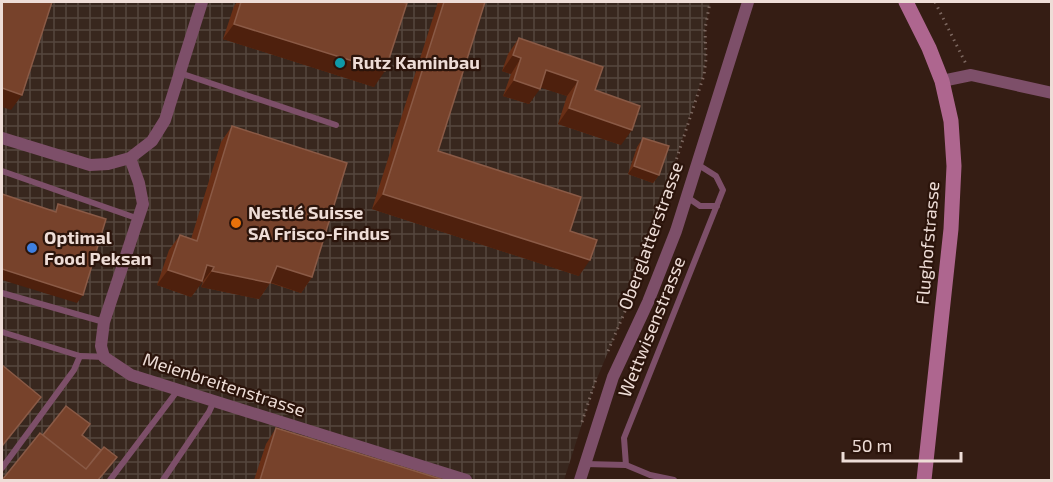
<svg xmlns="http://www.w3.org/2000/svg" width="1053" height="482" font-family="'Exo 2',sans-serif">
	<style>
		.industrial { fill: url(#industrial-grid) }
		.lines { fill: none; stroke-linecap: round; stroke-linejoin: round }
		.path { stroke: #7d6860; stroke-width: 3; stroke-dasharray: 1.5 4.5; stroke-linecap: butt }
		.service { stroke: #7d4f69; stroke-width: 6 }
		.minor { stroke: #7d4f69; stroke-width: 12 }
		.secondary { stroke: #ae668f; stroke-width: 15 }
		.wall { fill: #692f16 }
		.shaded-wall { fill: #4e200d }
		.building { fill: #77422b; stroke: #8a5a46; stroke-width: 1.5 }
		.culture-dot { fill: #0f9aa8; stroke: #2b140b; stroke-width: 2 }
		.food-dot { fill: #e8710a; stroke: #2b140b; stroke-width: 2 }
		.shop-dot { fill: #3f7fe0; stroke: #2b140b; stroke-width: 2 }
		.labels { text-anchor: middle; stroke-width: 4.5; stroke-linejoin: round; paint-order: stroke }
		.poi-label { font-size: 18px; font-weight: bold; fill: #eeddd7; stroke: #2b140b; text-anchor: start }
		.street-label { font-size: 18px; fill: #eeddd7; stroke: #2b140b }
	</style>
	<defs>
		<pattern id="industrial-grid" width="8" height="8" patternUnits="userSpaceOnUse" patternTransform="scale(1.5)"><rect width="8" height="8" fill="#38271e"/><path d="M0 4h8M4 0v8" fill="none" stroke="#55463e"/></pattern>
	</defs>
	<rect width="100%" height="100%" fill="#351d14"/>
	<path class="industrial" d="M2,2H710L705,29L706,59L703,75L632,295L595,383L564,480H2Z"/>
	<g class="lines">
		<path class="path" d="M935,2L966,64
			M608,351L632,295L704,75L706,59L705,29L710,2
			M582,422L596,379"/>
		<path class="service" d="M180,73L336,125
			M2,171L139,219
			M687,197L700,206H717
			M2,293L104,322
			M2,332L80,356L104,357
			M585,464L626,465
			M2,468L74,370L80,356
			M110,480L178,390
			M163,480L209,412L214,401
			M674,480L650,475L626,465L624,438L723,190L716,176L697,164"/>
		<path class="minor" d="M942,81L971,75L1052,93
			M2,138L90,165L108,164L130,158L152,141L165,120L202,2
			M130,158L139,183L143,204L104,322L101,346L104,357L131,375L466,480
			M580,480L613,377L648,302L676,231L748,2"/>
		<path class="secondary" d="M906,2L929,48L942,81L951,121L954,166L951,229L924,480"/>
	</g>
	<path class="wall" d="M237,2H402L374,87L223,39L234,6Z
		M438,2H485L438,151L570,231L579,276L372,209Z
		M519,38L595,90L621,145L558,124L567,96L540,87L529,104L503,96L511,74L502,71L508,54Z
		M232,126L312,277L301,293L270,283L259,299L201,287L203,282H202L191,297L157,285L169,250L180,235L191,239L221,142Z
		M643,138L659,175L653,183L628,174L637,147Z
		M276,428L444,480H254L266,444Z"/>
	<path class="shaded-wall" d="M234,24L385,71L374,87L223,39Z
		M513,55L521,58L511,74L502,71Z
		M546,70L578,81L567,96L535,86Z
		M514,80L540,89L529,104L503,96Z
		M2,88L22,95L11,110L2,107Z
		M569,108L632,130L621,145L558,124Z
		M634,166L659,175L653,183L628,174Z
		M383,194L590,260L579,276L372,209Z
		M207,265L214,267L191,297L157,285L168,270Z
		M277,266L312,277L301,293L267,281Z
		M2,269L83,295L77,303L2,280Z
		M212,271L270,283L259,299L201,287Z
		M41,397L35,405L2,447V446Z"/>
	<path class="building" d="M2,2H52L22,95L2,88Z
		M241,2H402L407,3L385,71L234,24Z
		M444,2H485L438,151L581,197L570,231L597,240L590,260L383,194Z
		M519,38L603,67L595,90L640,106L632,130L569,108L578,81L546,70L540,89L514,80L521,58L513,55Z
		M232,126L347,163L312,277L277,266L270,283L212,271L214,267L207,265L202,281L168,270L180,235L197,241Z
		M643,138L669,146L659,175L634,166Z
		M2,194L56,212L58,204L106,219L83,295L2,269Z
		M2,365L41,397L2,446Z
		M66,406L90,424L82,435L101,450L86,469L43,435Z
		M276,428L444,480H260Z
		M40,433L86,469L104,447L117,457L98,480H2Z"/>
	<circle class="culture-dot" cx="340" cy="63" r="6"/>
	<circle class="food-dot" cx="236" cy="223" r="6"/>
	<circle class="shop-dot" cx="32" cy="248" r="6"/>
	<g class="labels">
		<g class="poi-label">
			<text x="352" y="69">Rutz Kaminbau</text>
			<text x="248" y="219">Nestlé Suisse<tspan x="248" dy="21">SA Frisco-Findus</tspan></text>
			<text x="44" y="244">Optimal<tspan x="44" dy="21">Food Peksan</tspan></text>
		</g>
		<g class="street-label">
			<text transform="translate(651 236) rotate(-70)" y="6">Oberglatterstrasse</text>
			<text transform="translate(928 243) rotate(-85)" y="6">Flughofstrasse</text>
			<text transform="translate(652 327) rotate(-68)" y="6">Wettwisenstrasse</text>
			<text transform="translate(224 385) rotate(18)" y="6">Meienbreitenstrasse</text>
		</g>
	</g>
	<rect width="1053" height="482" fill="none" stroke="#eeddd7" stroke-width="6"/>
	<path d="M843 452v9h118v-9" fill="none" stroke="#eeddd7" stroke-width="3"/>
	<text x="852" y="452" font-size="18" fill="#eeddd7" stroke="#2b140b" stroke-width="4.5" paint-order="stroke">50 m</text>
</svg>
